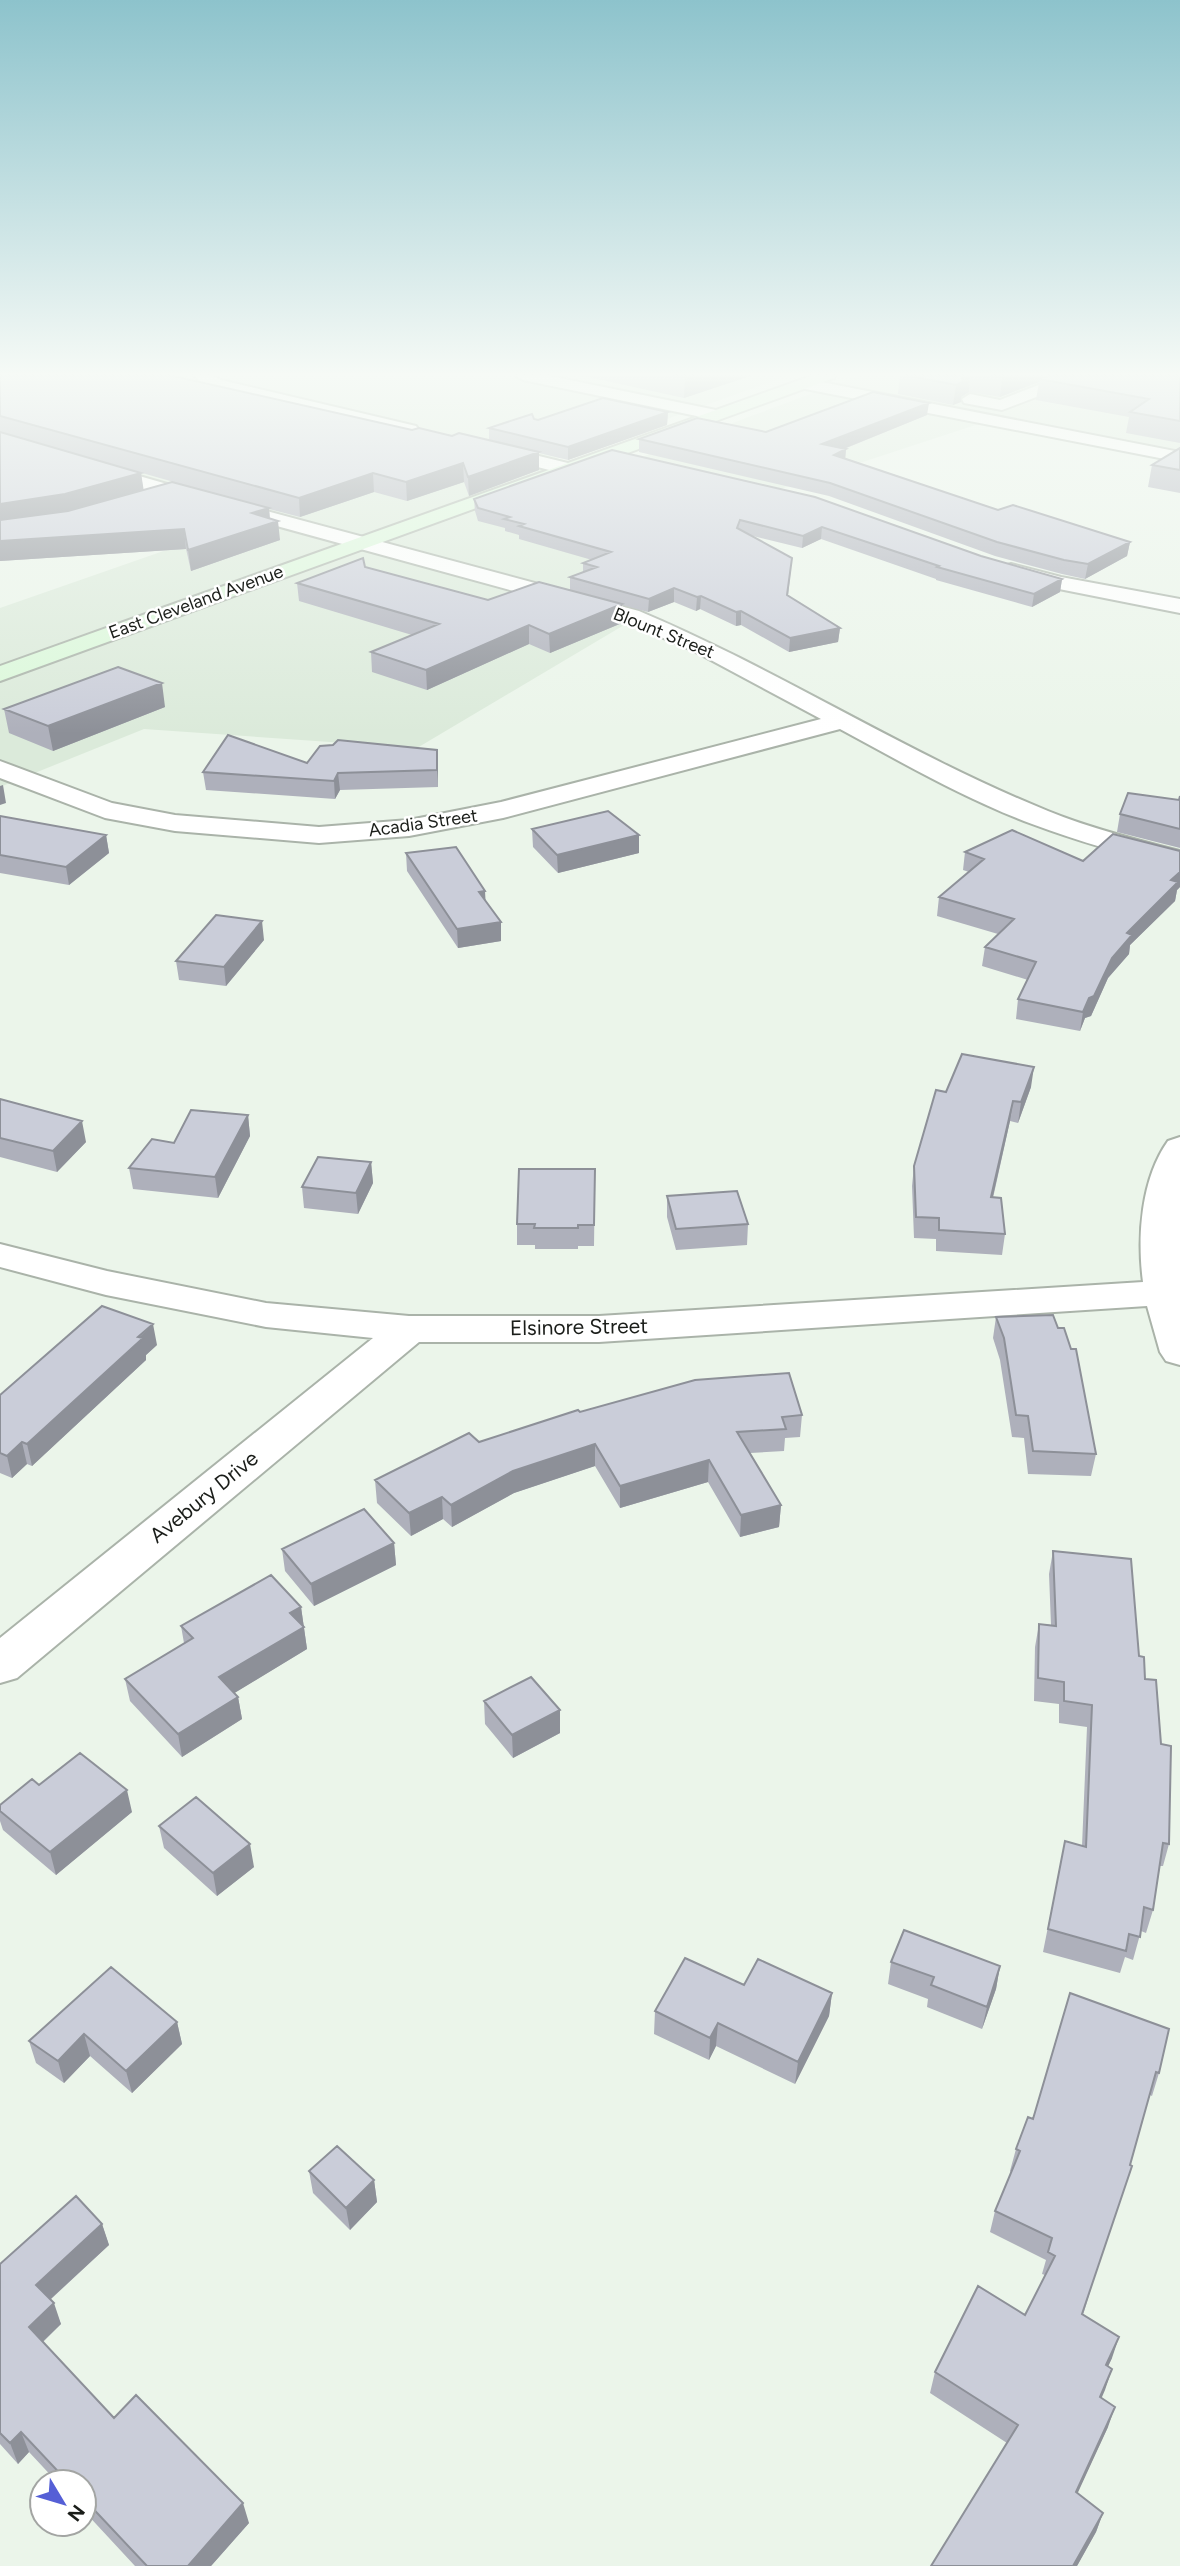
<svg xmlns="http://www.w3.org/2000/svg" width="1180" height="2566" font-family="Figtree,sans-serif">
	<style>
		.built { fill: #dbeada }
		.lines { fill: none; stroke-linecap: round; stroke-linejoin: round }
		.street-casing { stroke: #aab3a9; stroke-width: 4 }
		.secondary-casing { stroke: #aab3a9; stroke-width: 4 }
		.street { fill: #fff; fill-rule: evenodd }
		.secondary { fill: #dbf8da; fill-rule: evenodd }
		.wall { fill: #aeb0bb; fill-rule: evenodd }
		.shaded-wall { fill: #8d9098 }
		.building { fill: #cacdd9; stroke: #8d9098; stroke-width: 2 }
		.labels { text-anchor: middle; stroke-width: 5; stroke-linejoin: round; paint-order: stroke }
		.far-street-label { font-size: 18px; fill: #1a1d19; stroke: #fff }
		.street-label { font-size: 21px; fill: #1a1d19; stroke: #fff }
	</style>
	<rect width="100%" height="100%" fill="#ebf5ea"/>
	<path class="built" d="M0,375H790L553,460L602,472L861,375H1180V452L1000,417L683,521L742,555L417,748L144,729L0,787V608L270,514L0,440Z"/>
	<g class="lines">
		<defs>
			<path id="street" d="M194,375H210L221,380L416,426L419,430L410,435L216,389L201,384Z
				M515,375H545L716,410L725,415L716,420L523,380Z
				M806,379L1180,452V462L800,388L798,384Z
				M1041,384L1047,385L1049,389L1047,393L1002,410L964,403L962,399L970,394L1000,400Z
				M0,436L181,488L639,611C779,670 907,754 1048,811C1090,828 1136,840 1180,851V868C1130,856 1080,842 1032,824C965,799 903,763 840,729L503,818L409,836L319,843L175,831L105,818L0,778V761L112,803L175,815L319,827L409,820L501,802L821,719L694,651L623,621L167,496L0,447Z
				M489,444L576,465L578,469L569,475L483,453L480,449L483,445Z
				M1011,564L1061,577L1180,599V613L1059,589L1004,574L1000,570L1004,566Z
				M1180,1137V1365L1166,1361L1160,1352L1147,1306L599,1342H419L17,1678L0,1683V1638L373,1338L266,1327L106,1295L0,1267V1244L107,1271L266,1303L409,1316H599L1143,1282C1137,1237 1141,1179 1168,1141Z"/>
			<path id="secondary" d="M814,375H836L834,378L0,681V666Z"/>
		</defs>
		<use href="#street" class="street-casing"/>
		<use href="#secondary" class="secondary-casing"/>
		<use href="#street" class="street"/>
		<use href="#secondary" class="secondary"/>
	</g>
	<path class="wall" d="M0,375L489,440V428L534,419L538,420L668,412L667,425L568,460L539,453V470L469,496L464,482L407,501L374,492L300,517L269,509L270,518L280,540L191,571L186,549L0,561ZM107,463L195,488L143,490L141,473Z
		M579,375H753L684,398Z
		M900,375H1180V443L1126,433L1129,417L1036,400L1039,382L1000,397L969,392L961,397V402L953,405L898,394Z
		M927,415L844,449H846L845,458L998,510L1130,542L1127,556L1085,579L1062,574L995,556L829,496L639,452V439L766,432Z
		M1180,448V493L1148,487L1152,465Z
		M612,450L1062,579L1060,592L1032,607L936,580V579L821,539L802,548L749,535L792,558L788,596L840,628L838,642L789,652L741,625L736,626L700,609L696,611L674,602L648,612L622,605V623L550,653L529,644L427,690L372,672L371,652L412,635L299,601L297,583L365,567L488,600L611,602L570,590V577L583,572V563L592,560L519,539V535L505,531V528L478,521L475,511L474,499Z
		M165,707L53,751L9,733L4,709Z
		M437,750L438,787L340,790L335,799L206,790L203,772L307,763Z
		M1180,796V848L1117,832L1120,814L1179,800Z
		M0,816L106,835L109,853L69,885L0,873Z
		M532,829L639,853L558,873L533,847Z
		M1180,851V887L1177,890L1175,901L1130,945L1129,954L1108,978L1091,1016L1085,1018L1080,1031L1016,1019L1018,999L1028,980L982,966L985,947L998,934L937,916L939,897L969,872L963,870L965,852L1083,861Z
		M406,853L486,902L501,922V941L458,948L407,871Z
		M264,940L226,986L179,980L176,961Z
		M1031,1087L1018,1123L1010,1121L993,1198L1005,1234L1002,1255L936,1251V1239L914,1238L912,1186L914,1166L946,1092Z
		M0,1099L86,1142L57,1172L0,1157Z
		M248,1115L250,1136L218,1198L133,1189L129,1168L174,1143Z
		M371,1162L373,1183L358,1214L304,1208L302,1187Z
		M595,1169L594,1246H578V1249H535V1245H517V1224Z
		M667,1196L748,1224L747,1245L676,1250L667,1217Z
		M996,1317L1096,1454L1091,1476L1028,1474L1024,1438L1012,1437L1000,1360L993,1338Z
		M157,1345L146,1355V1360L32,1466L27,1464L12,1478L0,1473V1395Z
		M580,1412L802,1415L800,1437L785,1438L784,1451L750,1453L781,1505L779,1527L740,1537L708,1482L620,1508L595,1466L514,1493L452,1527L443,1519L411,1536L377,1503L375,1480L479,1442Z
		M394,1543L396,1565L314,1606L285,1571L282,1549Z
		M1053,1551L1139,1656L1145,1679L1169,1844L1163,1866H1160L1153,1910L1146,1933L1141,1931L1133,1960L1125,1957L1120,1973L1043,1952L1065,1841L1082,1846L1087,1727L1059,1723V1704L1034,1701L1035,1647L1039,1624L1051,1625L1049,1574Z
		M301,1607L307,1649L234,1693L238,1697L242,1719L182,1757L130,1701L125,1679L184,1643L181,1626Z
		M484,1701L560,1710V1733L513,1758L485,1724Z
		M39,1785L132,1812L56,1875L3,1830L0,1821V1805Z
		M159,1826L254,1867L217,1896L164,1848Z
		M891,1962L1000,1966L996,1989L982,2029L927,2007L928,1999L888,1984Z
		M744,1985L832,1993L829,2016L795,2084L716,2046L709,2060L654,2034L655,2011Z
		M1070,1993L1159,2073L1152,2096L1150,2095L1083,2315L1112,2358L1108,2366L1112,2369L1101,2398L1108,2427L1077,2493L1103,2513L1096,2532L1077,2566H931L1007,2443L930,2393L935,2372L1025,2315L1045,2275L1042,2274L1046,2260L990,2232L995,2211L1011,2172L1010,2171L1016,2149L1033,2119Z
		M177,2022L182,2044L132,2093L90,2056L64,2083L36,2063L29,2041Z
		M309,2171L374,2180L377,2202L350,2230L313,2193Z
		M102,2224L109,2245L50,2300L61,2324L43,2342L114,2418L249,2523L211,2566H135L84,2511V2482H57L29,2452L18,2464L0,2444V2264Z"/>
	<path class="shaded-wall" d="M693,375H753L684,398L685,377Z
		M966,375H970L969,392L961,397V402L953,405L956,385Z
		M1008,375H1042V380L1039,379V382L1000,397L1002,377Z
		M929,403L927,415L821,458L822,444Z
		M668,412L667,425L568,460V447Z
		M846,449L845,462L834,455Z
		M539,452V470L469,496L468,477Z
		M463,463L464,482L407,501L406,482Z
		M141,473L144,492L68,513L0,524V504Z
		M373,473L374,492L300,517L299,498Z
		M269,508L270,523L278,521L280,540L191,571L188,550L252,513Z
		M822,527L821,539L802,548L803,536Z
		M184,529L186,549L0,561V541Z
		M1130,542L1127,556L1085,579L1088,564Z
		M1062,579L1060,592L1032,607L1034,594Z
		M674,588V602L648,612L649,599Z
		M701,596L700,609L696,611L697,597Z
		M622,604V623L550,653L549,634Z
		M741,611V625L736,626V612Z
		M529,625V644L427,690L426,670Z
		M840,628L838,642L789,652L790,638Z
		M162,683L165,707L53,751L48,726Z
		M437,750L438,767V787L437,770Z
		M338,773L340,790L335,799L334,781Z
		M3,785L6,803L0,805V786Z
		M106,835L109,853L69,885L66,867Z
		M639,835V853L558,873L557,855Z
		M1180,872V887L1177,890L1175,901L1130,945L1129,954L1108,978L1091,1016L1085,1018L1080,1031L1083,1012L1089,998L1127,933L1171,880Z
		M485,891L486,909L479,892Z
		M262,921L264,940L226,986L224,967Z
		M501,922V941L458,948L457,929Z
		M1034,1067L1031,1087L1018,1123L1021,1102Z
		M1013,1101L1010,1121L988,1218L991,1197Z
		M248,1115L250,1136L218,1198L215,1177Z
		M82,1121L86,1142L57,1172L53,1151Z
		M371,1162L373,1183L358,1214L356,1193Z
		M153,1324L157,1345L146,1355V1360L32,1466L27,1444Z
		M22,1442L27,1464L12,1478L7,1456Z
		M595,1444V1466L514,1493L452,1527L451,1505L513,1471Z
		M709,1460L708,1482L620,1508V1486Z
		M442,1497L443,1519L411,1536L409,1513Z
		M781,1505L779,1527L740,1537L741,1515Z
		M394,1543L396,1565L314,1606L311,1584Z
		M301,1607L307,1649L223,1700L219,1677L290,1613Z
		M238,1697L242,1719L182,1757L178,1734Z
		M560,1710V1733L513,1758L512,1735Z
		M127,1790L132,1812L56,1875L50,1852Z
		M250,1844L254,1867L217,1896L213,1873Z
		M1000,1966L996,1989L982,2029L987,2007Z
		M832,1993L829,2016L795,2084L798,2062Z
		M177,2022L182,2044L132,2093L126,2071Z
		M718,2023L716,2046L709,2060L710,2038Z
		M84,2034L90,2056L64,2083L58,2061Z
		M374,2180L377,2202L350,2230L346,2208Z
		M102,2224L109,2245L43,2306L36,2285Z
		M54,2303L61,2324L36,2348L29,2327Z
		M1119,2337L1112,2358L1099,2386L1106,2365Z
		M1112,2369L1105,2390L1093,2418L1100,2397Z
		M1115,2407L1108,2427L1069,2512L1076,2492Z
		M21,2432L29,2452L18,2464L10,2443Z
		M243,2503L249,2523L211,2566H188Z
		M1103,2513L1096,2532L1077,2566H1073Z"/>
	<path class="building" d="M0,375H169L412,430L419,428L452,436L459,433L539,452L468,477L463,463L406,482L373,473L299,498L0,416Z
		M673,375H693L685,377Z
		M904,375H966L962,378L963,382L956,385Z
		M989,375H1008L1002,377Z
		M1051,375H1180V421L1130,412L1149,399L1039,379Z
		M873,392L929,403L822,444L846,449L834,455L998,510L1013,505L1130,542L1088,564L1064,560L997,542L830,483L639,439L697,418L766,432Z
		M603,398L668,412L568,447L489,428L532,414L534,419L538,420Z
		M0,432L141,473L65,494L0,504Z
		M1180,448V470L1152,465Z
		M612,450L815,497L981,556L1062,579L1034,594L937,567L939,566L822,527L803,536L740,520L737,528L792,558L787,595L840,628L790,638L741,611L736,612L701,596L697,597L674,588L649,599L570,577L597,567L583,563L611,552L519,526L524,524L504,519L510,517L478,508L474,499Z
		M172,482L269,508L252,513L278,521L188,550L184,529L0,541V520L68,511Z
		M363,558L365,567L488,600L539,582L622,604L549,634L529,625L426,670L371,652L439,624L297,583Z
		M118,667L162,683L48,726L4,709Z
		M228,735L307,763L320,746L333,745L338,740L437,750V770L338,773L334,781L203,772Z
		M1128,793L1179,800L1180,796V829L1120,814Z
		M608,811L639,835L557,855L532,829Z
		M0,816L106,835L66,867L0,855Z
		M1012,830L1083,861L1113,834L1180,851V872L1171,880L1178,882L1127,933L1132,935L1112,958L1094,996L1089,998L1083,1012L1018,999L1036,962L985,947L1014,919L939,897L984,859L965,852Z
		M456,847L485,891L479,892L501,922L457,929L406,853Z
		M216,915L262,921L224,967L176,961Z
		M962,1054L1034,1067L1021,1102L1013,1101L991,1197L1001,1198L1005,1234L939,1230V1218L916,1217L914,1166L936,1090L946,1092Z
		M0,1099L82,1121L53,1151L0,1138Z
		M191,1110L248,1115L215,1177L129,1168L152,1139L174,1143Z
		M318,1157L371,1162L356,1193L302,1187Z
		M519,1169H595L594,1225H578V1228H534L535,1224H517Z
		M737,1191L748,1224L676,1229L667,1196Z
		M102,1306L153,1324L138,1337L143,1338L27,1444L22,1442L7,1456L0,1453V1395Z
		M1053,1315L1058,1328H1064L1071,1349H1076L1096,1454L1033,1451L1028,1416L1016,1415L1004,1338L996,1317Z
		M789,1373L802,1415L782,1417L786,1429L737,1432L781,1505L741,1515L709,1460L620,1486L595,1444L513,1471L451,1505L442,1497L409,1513L375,1480L469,1433L479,1442L578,1410L580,1412L695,1380Z
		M364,1509L394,1543L311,1584L282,1549Z
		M1053,1551L1131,1559L1139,1656L1144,1657L1145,1679L1156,1680L1161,1744L1171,1746L1169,1844L1163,1843L1153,1910L1144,1907L1140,1937L1129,1934L1126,1951L1048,1929L1065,1841L1086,1847L1092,1705L1064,1701V1682L1038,1678L1039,1624L1056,1626Z
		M271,1575L301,1607L290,1613L304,1627L219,1677L238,1697L178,1734L125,1679L193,1638L181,1626Z
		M531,1677L560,1710L512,1735L484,1701Z
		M80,1753L127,1790L50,1852L0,1811V1805L32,1779L39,1785Z
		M196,1797L250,1844L213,1873L159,1826Z
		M904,1930L1000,1966L987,2007L931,1985L934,1977L891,1962Z
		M685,1958L744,1985L758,1959L832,1993L798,2062L718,2023L710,2038L655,2011Z
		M111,1967L177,2022L126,2071L84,2034L58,2061L29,2041Z
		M1070,1993L1169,2029L1159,2073L1156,2072L1130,2165L1132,2166L1082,2314L1119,2337L1106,2365L1112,2369L1100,2397L1115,2407L1076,2492L1103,2513L1073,2566H931L1018,2425L935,2372L978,2286L1025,2315L1055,2256L1048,2252L1052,2238L995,2211L1020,2151L1016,2149L1028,2117L1033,2119Z
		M337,2146L374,2180L346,2208L309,2171Z
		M76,2196L102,2224L36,2285L54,2303L29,2327L114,2418L136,2395L243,2503L188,2566H147L84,2499V2482H68L21,2432L10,2443L0,2433V2264Z"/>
	<linearGradient id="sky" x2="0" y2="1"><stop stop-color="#8dc3cc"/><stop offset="0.51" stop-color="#f6faf6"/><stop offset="1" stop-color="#f6faf6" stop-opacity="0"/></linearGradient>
	<rect width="1180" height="734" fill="url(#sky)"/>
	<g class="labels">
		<g class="far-street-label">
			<text transform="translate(196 602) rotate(-20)" y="6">East Cleveland Avenue</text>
			<text transform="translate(664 633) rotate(22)" y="6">Blount Street</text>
			<text transform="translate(423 823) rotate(-8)" y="6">Acadia Street</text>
		</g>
		<g class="street-label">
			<text transform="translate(579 1327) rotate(-1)" y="7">Elsinore Street</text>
			<text transform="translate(204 1497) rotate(-39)" y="7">Avebury Drive</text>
		</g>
	</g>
	<g transform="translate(63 2503) rotate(128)"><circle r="33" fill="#ffffff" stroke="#a3a5a3" stroke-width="2"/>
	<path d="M0-5L12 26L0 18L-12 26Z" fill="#555fd6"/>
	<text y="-10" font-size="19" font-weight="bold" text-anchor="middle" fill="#1a1d19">N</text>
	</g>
</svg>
